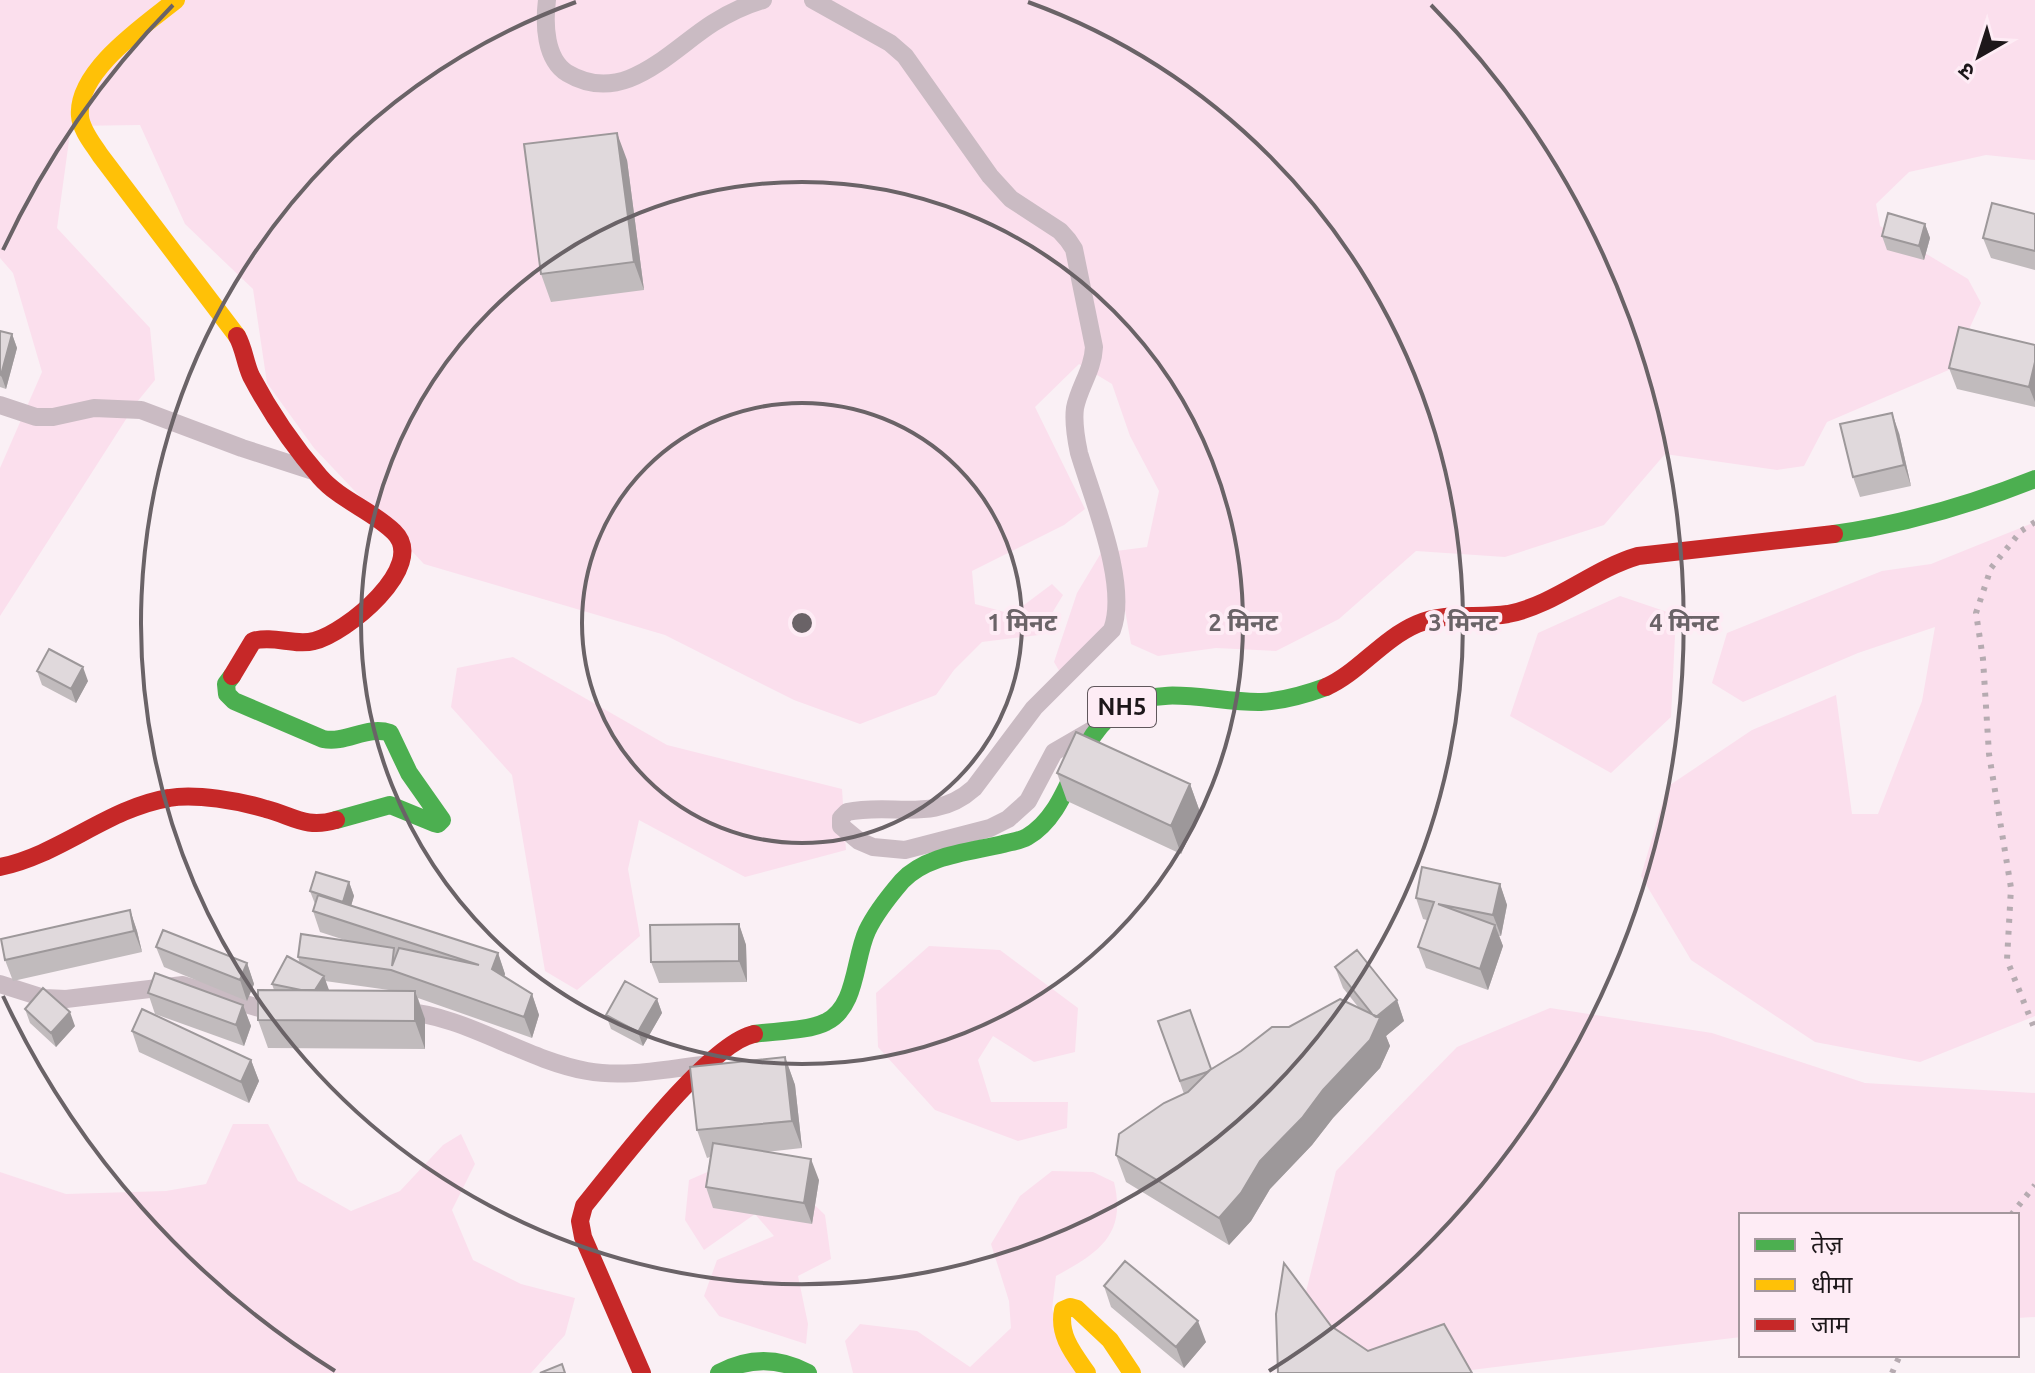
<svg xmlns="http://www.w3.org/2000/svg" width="2035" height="1373" font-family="Ubuntu,'Noto Sans Devanagari',sans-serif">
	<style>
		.green { fill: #fbdfed }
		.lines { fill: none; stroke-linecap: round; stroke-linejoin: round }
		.street { stroke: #cabbc3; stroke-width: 18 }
		.fast { stroke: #4caf50; stroke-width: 18 }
		.slow { stroke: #ffc107; stroke-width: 18 }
		.jam { stroke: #c62828; stroke-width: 18 }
		.rail { stroke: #b6abb1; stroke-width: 6; stroke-dasharray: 4 8; stroke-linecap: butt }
		.wall { fill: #c1bbbd; fill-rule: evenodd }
		.shaded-wall { fill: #9d989a }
		.building { fill: #e0d9dc; stroke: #9d989a; stroke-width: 2 }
		.ring { fill: none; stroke: #6a6367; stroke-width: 4 }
		.labels { text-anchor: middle; stroke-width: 8; stroke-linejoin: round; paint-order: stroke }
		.shield { fill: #feecf5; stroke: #60575c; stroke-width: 2 }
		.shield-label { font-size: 24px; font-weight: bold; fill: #1d171a }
		.centre { fill: #6a6367; stroke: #feecf5; stroke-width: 4 }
		.ring-label { font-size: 24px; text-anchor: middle; font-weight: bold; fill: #6a6367; stroke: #feecf5; stroke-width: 8; stroke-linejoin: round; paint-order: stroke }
	</style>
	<rect width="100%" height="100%" fill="#faf0f5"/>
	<path class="green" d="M0,0H2035V160L1986,155L1909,172L1876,204L1880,226L1968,279L1981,303L1951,369L1827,422L1804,466L1777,470L1665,454L1604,525L1505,557L1416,551L1339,619L1276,651L1216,648L1158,656L1131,644L1123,599L1099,643L1061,674L1054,662L1077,593L1101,553L1147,547L1159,491L1130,436L1112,384L1079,364L1035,407L1085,509L1064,525L972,571L975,604L1012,614L1052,584L1063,595L1039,635L982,642L954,670L936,695L860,724L794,700L665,635L424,564L314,448L267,383L253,289L185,224L140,125L71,126L57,228L150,328L155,380L137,402L0,616V468L42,372L13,273L0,258Z
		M2035,522V1016L1920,1062L1815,1042L1691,960L1641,876L1667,787L1752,730L1836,695L1852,814H1878L1922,701L1935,627L1858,653L1743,702L1712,683L1727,633L1882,571L1931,564Z
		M1620,596L1676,615L1671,717L1611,773L1510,716L1538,633Z
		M513,657L667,745L842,789L846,850L745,877L639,820L628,869L640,936L577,990L545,971L512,775L451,707L457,668Z
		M929,946L1000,950L1078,1008L1075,1052L1034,1062L993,1036L978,1060L991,1102H1068L1067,1128L1018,1141L935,1110L878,1047L876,993Z
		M1550,1008L1712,1033L1865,1083L2035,1093V1317L2017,1318V1215H1741V1337L1447,1373H1350L1302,1308L1336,1171L1457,1047Z
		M233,1124H268L298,1181L351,1211L400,1191L443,1145L461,1134L475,1164L452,1210L473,1260L521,1284L575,1298L565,1335L531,1373H0V1172L66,1194L166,1191L206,1184Z
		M719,1167L790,1181L825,1215L831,1259L798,1276L808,1324L806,1344L719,1316L704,1296L717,1260L774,1236L755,1214L704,1250L685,1220L689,1180Z
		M1052,1171L1093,1172L1114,1182C1127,1235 1098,1253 1056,1276L1052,1309L1079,1373H853L845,1341L860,1324L917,1331L970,1367L1011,1328L1009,1301L991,1244L1020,1196Z"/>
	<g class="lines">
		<path class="street" d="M547,0C544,24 545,59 567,73C624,107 669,51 713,23C729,13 746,5 763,0
			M813,0L890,43L905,56L990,176L1011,199L1060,231L1068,240L1074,249L1094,347C1093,370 1079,387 1075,408C1073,423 1076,439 1079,453C1093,500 1129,585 1112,630L1034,708L974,788C934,824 893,802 847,812L841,818V826L859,841L873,847L905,850L990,828L1008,819L1028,801L1054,752L1092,730
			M0,405L36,417H53L94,408L141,410L242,448L313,471
			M0,984L44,998L66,999L183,985L279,1014
			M400,1011C466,1015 522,1059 587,1071C625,1078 665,1069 703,1065"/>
		<path class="fast" d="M1834,534C1904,524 1970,505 2035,479
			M232,676L226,684L227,694L234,701L323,739C346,744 367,725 390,733L409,773L442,820L438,824L434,823L390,805L336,820
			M754,1034C774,1031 809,1031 826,1022C857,1007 854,959 867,931C875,914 890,895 902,881C926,855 970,852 1003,844C1010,842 1020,841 1027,837C1075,809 1073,734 1123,707C1165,684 1215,703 1261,702C1284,701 1304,695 1326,687
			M719,1373C749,1357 778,1357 808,1373"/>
		<path class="slow" d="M176,0C145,25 76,71 80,116C81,130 93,144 100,155L237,336
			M1087,1373C1073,1353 1058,1335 1063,1310L1070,1307L1077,1309L1110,1340L1132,1373"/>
		<path class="jam" d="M232,676L253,641C273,635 295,646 314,641C345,634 429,566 394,532C373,511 340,500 320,477C294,447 270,412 251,376C245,363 244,348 237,336
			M1326,687C1358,673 1382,639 1417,624C1447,611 1478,619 1508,614C1555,605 1593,569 1638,556L1834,534
			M0,867C60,855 108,808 169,798C195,793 240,801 266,809C293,816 306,829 336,820
			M642,1373L583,1237L580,1221L584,1206C616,1167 709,1043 754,1034"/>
		<path class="rail" d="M2035,522L2021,531L1991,568L1976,613L1983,659L1989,754L2011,888L2007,960L2035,1030
			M2011,1215L2035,1185
			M1892,1373L1900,1355"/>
	</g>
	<path class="wall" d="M627,160L644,290L551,302L541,274Z
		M2035,214V270L1991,258L1983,238Z
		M1925,224L1930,238L1924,260L1887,250L1882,236Z
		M0,331L12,334L17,348L6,389L0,387Z
		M2035,345V407L1957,389L1949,368Z
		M1899,433L1911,486L1860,497L1853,477Z
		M37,671L88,681L76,703L42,685Z
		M1057,773L1190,784L1200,812L1181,854L1067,801Z
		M349,882L354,896L351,906L498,953L505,974L504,977L532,994L539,1015L532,1038L418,998L425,1019V1049L268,1048L258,1020L274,990L272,984L300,964L298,957L351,942L320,932L313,911L315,904L310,891ZM325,981L396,991H329Z
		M1500,884L1507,905L1501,936H1499L1503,946L1488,990L1426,968L1418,947L1427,920L1423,919L1416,898Z
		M130,910L137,931L142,952L13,981L5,960Z
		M739,924L746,945L747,982L659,983L651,962Z
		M156,947L247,963L254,984L247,1001L164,967Z
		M1335,967L1397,1000L1404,1021L1386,1036L1390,1046L1380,1068L1333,1118L1312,1145L1270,1189L1251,1221L1229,1245L1126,1182L1116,1155L1184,1094L1158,1021L1211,1069L1289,1027L1359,1008L1343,988Z
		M148,993L243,1005L251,1026L244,1046L155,1014Z
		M657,999L662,1013L643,1046L611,1029L606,1015Z
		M25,1009L75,1026L56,1047L30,1023Z
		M132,1031L251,1060L259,1081L249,1103L139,1052Z
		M785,1057L795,1085L802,1148L766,1152L819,1180L812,1224L713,1208L706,1187L710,1157L707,1158L697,1130Z
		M1104,1286L1206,1342L1184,1368L1111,1307Z"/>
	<path class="shaded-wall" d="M617,133L627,160L644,290L634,262Z
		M1925,224L1930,238L1924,260L1919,246Z
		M12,334L17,348L6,389L1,375Z
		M2035,362V402L2029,387Z
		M1892,413L1899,433L1911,486L1904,465Z
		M83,667L88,681L76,703L71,689Z
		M1190,784L1200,812L1181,854L1171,826Z
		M349,882L354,896L348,916L343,902Z
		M1500,884L1507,905L1501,936L1493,915Z
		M130,910L137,931L142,952L134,931Z
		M739,924L746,945L747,982L739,961Z
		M1495,925L1503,946L1488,990L1480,969Z
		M498,953L505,974L500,990L492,969Z
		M247,963L254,984L247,1001L240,980Z
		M324,976L329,990L314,993Z
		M415,991L425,1019V1049L415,1021Z
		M532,994L539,1015L532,1038L524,1017Z
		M657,999L662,1013L643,1046L638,1032Z
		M1397,1000L1404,1021L1386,1036L1390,1046L1380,1068L1333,1118L1312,1145L1270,1189L1251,1221L1229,1245L1219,1218L1260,1161L1375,1018Z
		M243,1005L251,1026L244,1046L236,1025Z
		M70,1012L75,1026L56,1047L51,1033Z
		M785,1057L795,1085L802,1148L792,1121Z
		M251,1060L259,1081L249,1103L241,1082Z
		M811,1159L819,1180L812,1224L804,1203Z
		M1198,1321L1206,1342L1184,1368L1176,1347Z"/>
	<path class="building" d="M617,133L634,262L541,274L524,144Z
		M1992,203L2035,214V251L1983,238Z
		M1888,213L1925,224L1919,246L1882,236Z
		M1959,327L2035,345V362L2029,387L1949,368Z
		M0,331L12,334L1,375L0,374Z
		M1892,413L1904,465L1853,477L1840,424Z
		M49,649L83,667L71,689L37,671Z
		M1076,732L1190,784L1171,826L1057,773Z
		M1422,867L1500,884L1493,915L1438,904L1495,925L1480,969L1418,947L1434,902L1416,898Z
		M316,872L349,882L343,902L310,891Z
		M318,895L498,953L492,969L532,994L524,1017L391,970L298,957L301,934L394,948L392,966L399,948L479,965L313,911Z
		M130,910L134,931L5,960L1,939Z
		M739,924V961L651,962L650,925Z
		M163,930L247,963L240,980L156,947Z
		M1357,950L1397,1000L1376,1017L1373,1015L1335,967Z
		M287,956L324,976L315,990H301L272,984Z
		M155,973L243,1005L236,1025L148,993Z
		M625,981L657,999L638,1032L606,1015Z
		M43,988L70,1012L51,1033L25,1009Z
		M258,990L415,991V1021L258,1020Z
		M1340,999L1380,1018L1370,1040L1323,1090L1302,1118L1260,1161L1241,1193L1219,1218L1116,1155L1119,1134L1164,1103L1188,1092L1210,1070L1241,1051L1272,1027H1289Z
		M142,1009L251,1060L241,1082L132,1031Z
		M1190,1010L1211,1069L1207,1072L1180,1081L1158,1021Z
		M785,1057L792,1121L697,1130L690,1067Z
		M713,1143L811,1159L804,1203L706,1187Z
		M1125,1261L1198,1321L1176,1347L1104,1286Z
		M1284,1263L1331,1326L1368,1351L1444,1324L1472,1373H1278L1276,1314Z
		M562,1364L565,1373H540Z"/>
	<g class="ring">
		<circle cx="802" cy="623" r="220"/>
		<circle cx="802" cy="623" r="441"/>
		<path d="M1028 2A661 661 0 1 1 576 2"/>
		<path d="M335 1371A882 882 0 0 1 3 996M3 250A882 882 0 0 1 173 5M1431 5A882 882 0 0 1 1269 1371"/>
	</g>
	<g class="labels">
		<rect class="shield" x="1088" y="687" width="68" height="40" rx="6"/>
		<g class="shield-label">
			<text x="1122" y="715">NH5</text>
		</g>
	</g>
	<circle cx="802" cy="623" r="12" class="centre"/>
	<g class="ring-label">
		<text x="1022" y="631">1 मिनट</text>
		<text x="1243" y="631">2 मिनट</text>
		<text x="1463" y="631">3 मिनट</text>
		<text x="1684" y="631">4 मिनट</text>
	</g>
	<rect x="1739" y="1213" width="280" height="144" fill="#feecf5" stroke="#a4979d" stroke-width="2"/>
	<rect x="1755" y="1239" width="40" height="12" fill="#4caf50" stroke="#a4979d" stroke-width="2"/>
	<text x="1811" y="1253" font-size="24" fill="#1d171a">तेज़</text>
	<rect x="1755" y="1279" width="40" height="12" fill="#ffc107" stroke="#a4979d" stroke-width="2"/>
	<text x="1811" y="1293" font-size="24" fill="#1d171a">धीमा</text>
	<rect x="1755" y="1319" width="40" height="12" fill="#c62828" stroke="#a4979d" stroke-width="2"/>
	<text x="1811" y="1333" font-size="24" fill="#1d171a">जाम</text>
	<g transform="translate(1979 56) rotate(219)" stroke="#feecf5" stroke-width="6" paint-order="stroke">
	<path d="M0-6L14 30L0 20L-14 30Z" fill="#1d171a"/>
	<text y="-12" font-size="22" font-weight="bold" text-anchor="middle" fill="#1d171a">उ</text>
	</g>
</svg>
